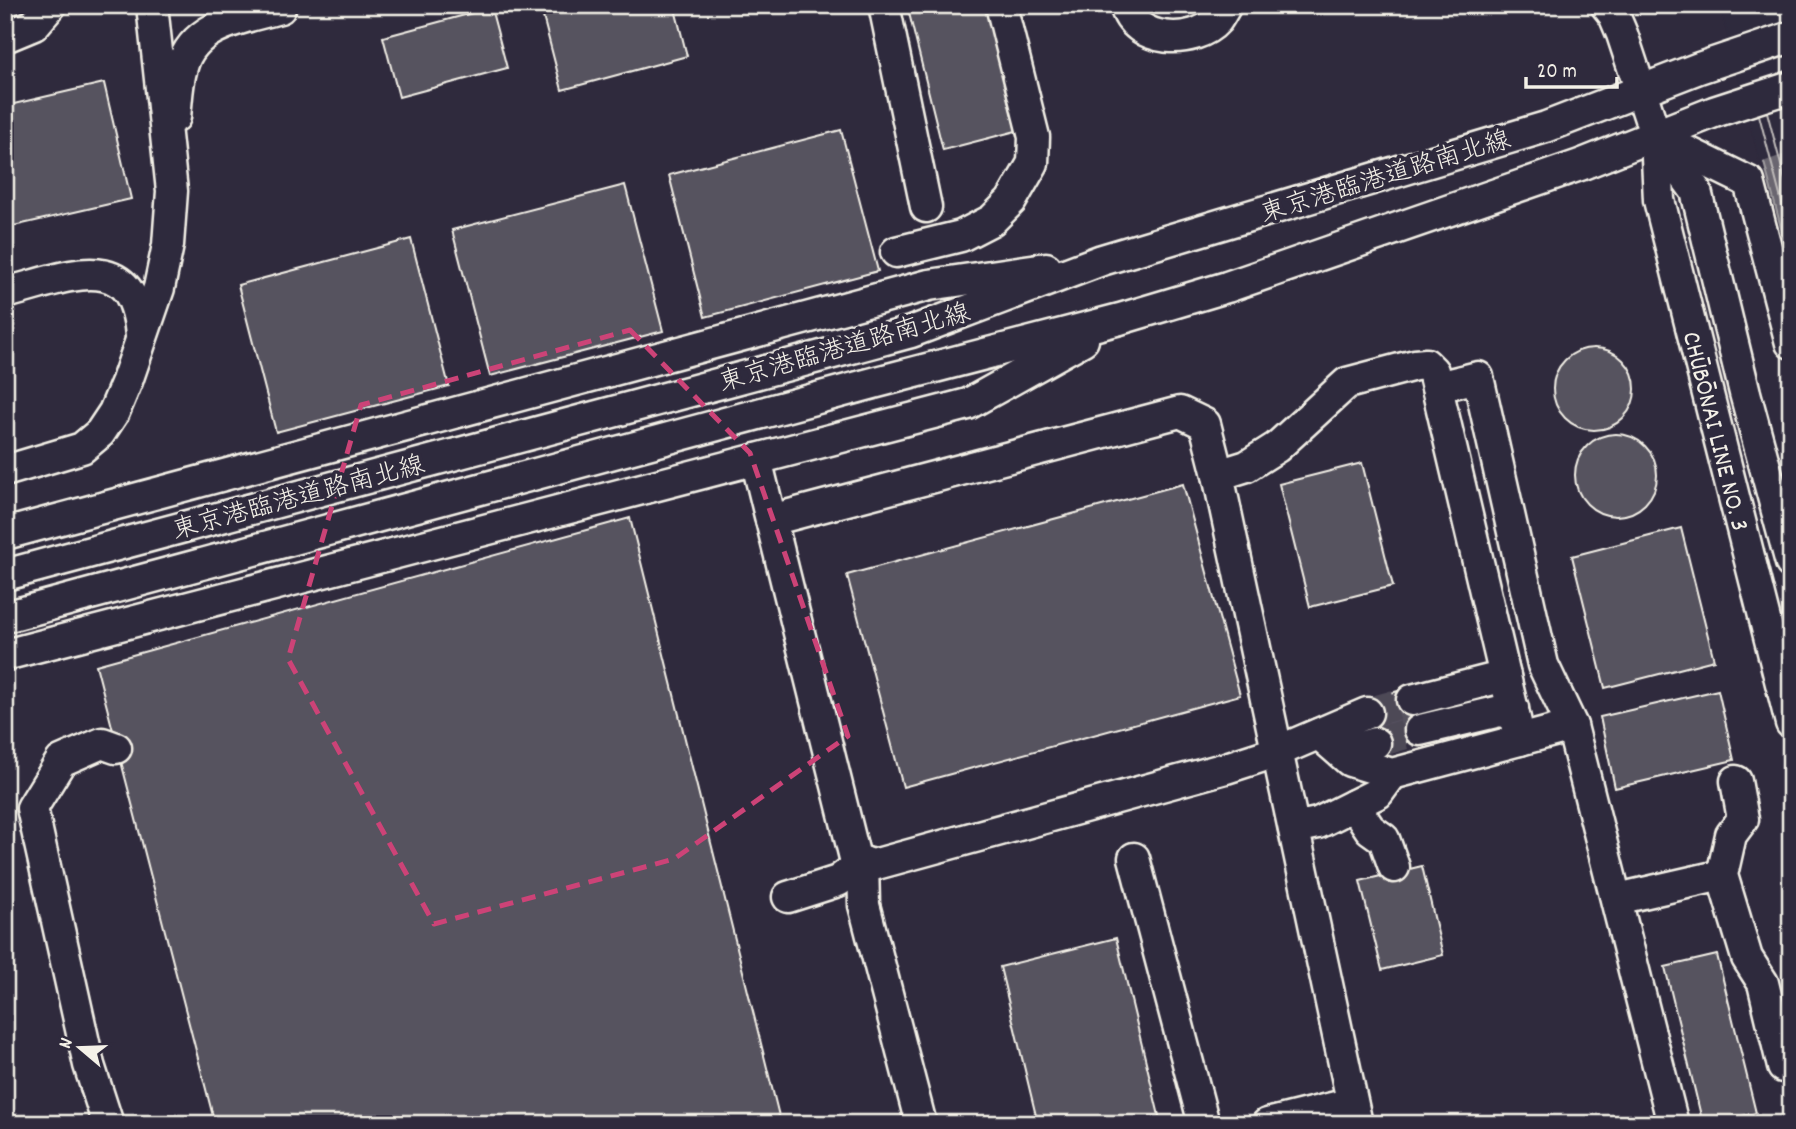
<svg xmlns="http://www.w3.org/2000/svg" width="1796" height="1129" font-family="Dekko,'Klee One',sans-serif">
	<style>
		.water { fill: #6a6670; stroke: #a19ea0; stroke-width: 2 }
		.pier { fill: #2f2a3d }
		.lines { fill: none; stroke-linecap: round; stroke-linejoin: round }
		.shore { stroke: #bdb9b8; stroke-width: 2 }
		.building { fill: #56525f; stroke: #f4f1e8; stroke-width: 2 }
		.minor-tunnel { stroke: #4d4857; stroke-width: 30; stroke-dasharray: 30 15; stroke-linecap: butt }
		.minor-casing { stroke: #f4f1e8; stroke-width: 35 }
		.minor { stroke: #2f2a3d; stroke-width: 30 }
		.marked { fill: none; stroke: #cc4377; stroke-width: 5; stroke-dasharray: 14 9; stroke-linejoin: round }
		.labels { text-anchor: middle; stroke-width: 7; stroke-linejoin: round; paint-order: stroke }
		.street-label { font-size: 26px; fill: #f4f1e8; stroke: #2f2a3d }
	</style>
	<rect width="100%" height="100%" fill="#2f2a3d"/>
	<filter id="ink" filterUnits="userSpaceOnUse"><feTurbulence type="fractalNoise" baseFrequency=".0143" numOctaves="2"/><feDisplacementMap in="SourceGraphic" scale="14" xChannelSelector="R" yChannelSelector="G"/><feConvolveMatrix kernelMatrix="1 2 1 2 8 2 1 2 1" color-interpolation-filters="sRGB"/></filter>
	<g filter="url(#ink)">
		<path class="water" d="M1723,5H1791V266Z"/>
		<path class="pier" d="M1791,5V152L1760,163L1720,6Z"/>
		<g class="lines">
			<path class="shore" d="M1767,112L1791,203
				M1759,115L1791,238"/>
		</g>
		<path class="building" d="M540,5H674L687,56L562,90Z
			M907,5H985L1016,131L943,150Z
			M491,8L507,68L399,97L383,37Z
			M104,83L131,199L5,228V106Z
			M841,130L878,271L705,317L669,175Z
			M625,185L663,331L490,376L452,230Z
			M411,239L449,386L276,432L238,285Z
			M1553 389a41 41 0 1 1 82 0a41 41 0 1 1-82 0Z
			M1575 475a41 41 0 1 1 82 0a41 41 0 1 1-82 0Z
			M1362,463L1393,586L1310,607L1279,484Z
			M1183,484L1240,695L903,787L847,575Z
			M630,518L781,1124H215L96,665Z
			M1681,528L1714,660L1605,688L1572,556Z
			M1408,688L1422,738L1377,750L1364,701Z
			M1718,690L1734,760L1615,788L1600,717Z
			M1422,866L1443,955L1382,970L1360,881Z
			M1116,938L1161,1124H1038L1000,967Z
			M1717,955L1756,1113L1703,1124L1665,967Z"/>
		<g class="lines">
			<path class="minor-tunnel" d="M1367,713L1412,700
				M1375,743L1420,730"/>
			<defs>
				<g id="minor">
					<path d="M884,5L926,207"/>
					<path d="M1125,5C1134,43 1194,46 1217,20C1220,16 1223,10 1226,5"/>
					<path id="s1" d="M1606,5L1614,15L1622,34L1656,137L1659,200L1791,723"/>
					<path d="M5,37L34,25L51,5"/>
					<path d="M175,117C177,100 177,83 182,67C193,24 244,18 280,8"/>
					<path d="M1656,137L1696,191L1745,393L1791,563"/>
					<path d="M1659,138L1749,182L1791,343"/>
					<path d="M896,252L961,236L992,220L1011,201L1033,163L1034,137L1001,5"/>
					<path d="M5,293C67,278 134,243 141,336"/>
					<path d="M1437,387L1478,377L1543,665L1572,726"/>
					<path d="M756,459L771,520L1180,412L1205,424L1218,475L1357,1124"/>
					<path d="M5,471L82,448L100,433L114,412L127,381L159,288L168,245L172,191L152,5"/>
					<path d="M1218,475L1247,466L1277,447L1347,383L1415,365L1426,364L1433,371L1520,740"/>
					<path d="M771,520L855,858L863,862L864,905L921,1124"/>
					<path d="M5,534L929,285L1046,268"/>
					<path d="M5,575L911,332L1102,260L1546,127L1699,68L1791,37"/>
					<path d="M5,617L877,382L1120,319L1227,287L1580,165L1714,112L1791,87"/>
					<path d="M5,655L968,404L1083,340"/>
					<path d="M1412,700L1505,676"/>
					<path d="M1420,730L1513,708"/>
					<path d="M1319,734L1350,761L1392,774L1572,726L1673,1124"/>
					<path d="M1329,737L1361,747L1375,743"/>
					<path d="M1736,781L1743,819L1731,835L1722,875L1747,958L1763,983L1783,1067"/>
					<path d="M1354,805L1370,829L1384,839L1394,867"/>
					<path d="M1294,828L1318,823L1378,793L1392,774"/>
					<path d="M1134,858L1204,1124"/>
					<path d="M788,897L838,881L863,862L873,865L1226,768L1276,752L1367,713"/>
					<path d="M1617,899L1722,875"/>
					<path d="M108,1124L89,1065L32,808L61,761L102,743L116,748"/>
					<path d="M1267,1124L1352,1103"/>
				</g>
			</defs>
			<use href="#minor" class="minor-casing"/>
			<use href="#minor" class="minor"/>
		</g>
	</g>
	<path class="marked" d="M630,330L750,453L848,736L674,859L434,924L288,659L361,405Z"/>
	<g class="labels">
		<g class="street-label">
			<text transform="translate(1385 175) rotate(-17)" y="9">東京港臨港道路南北線</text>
			<text transform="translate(844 346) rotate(-16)" y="9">東京港臨港道路南北線</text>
			<text dy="9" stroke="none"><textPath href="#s1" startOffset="443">CHŪBŌNAI LINE NO. 3</textPath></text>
			<text transform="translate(298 496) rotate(-15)" y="9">東京港臨港道路南北線</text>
		</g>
	</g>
	<rect width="1796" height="1129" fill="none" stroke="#2f2a3d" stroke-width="28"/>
	<rect x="14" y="14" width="1768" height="1101" fill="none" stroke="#f4f1e8" stroke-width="2.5" filter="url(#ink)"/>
	<g transform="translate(80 1048) rotate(289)" stroke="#2f2a3d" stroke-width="5" paint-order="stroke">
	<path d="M0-5L12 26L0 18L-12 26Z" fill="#f4f1e8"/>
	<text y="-10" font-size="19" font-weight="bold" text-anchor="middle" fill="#f4f1e8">N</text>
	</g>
	<path d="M1526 77v10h91v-10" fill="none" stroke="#f4f1e8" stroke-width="3.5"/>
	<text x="1537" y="77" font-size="21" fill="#f4f1e8" stroke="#2f2a3d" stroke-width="5" paint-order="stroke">20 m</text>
</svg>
